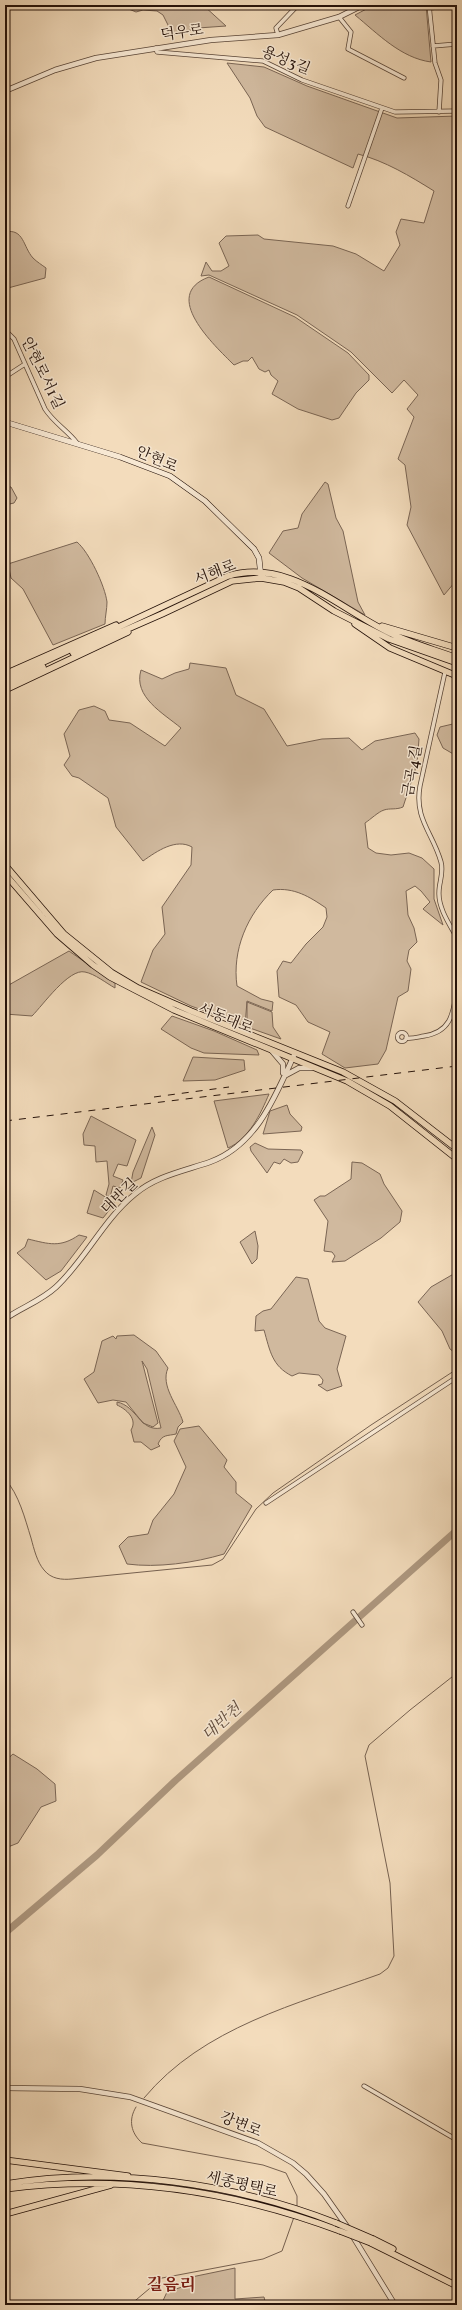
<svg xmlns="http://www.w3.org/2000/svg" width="462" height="2310" font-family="Vollkorn,'Noto Serif KR',serif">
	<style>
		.green { fill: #d0b99e; stroke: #7a6554 }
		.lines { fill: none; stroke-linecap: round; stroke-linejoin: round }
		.stream { stroke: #766150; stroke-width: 1 }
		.river { stroke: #ad977f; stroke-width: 7 }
		.minor-casing { stroke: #584436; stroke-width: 5 }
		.tertiary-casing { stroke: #584436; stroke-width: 6 }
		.secondary-casing { stroke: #241109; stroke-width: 6 }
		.primary-casing { stroke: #241109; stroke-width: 7 }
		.trunk-casing { stroke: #241109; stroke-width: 7 }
		.minor { stroke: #f7e8d3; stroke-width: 3.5 }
		.tertiary { stroke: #f7e8d3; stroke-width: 4.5 }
		.secondary { stroke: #f7e8d3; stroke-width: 5 }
		.primary { stroke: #f3dcbc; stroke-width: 5.5 }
		.trunk { stroke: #f3dcbc; stroke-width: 5.5 }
		.rail { stroke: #241109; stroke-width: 1; stroke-dasharray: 7 7; stroke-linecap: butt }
		.trunk-bridge-casing { stroke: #241109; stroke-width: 7; stroke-linecap: butt }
		.trunk-bridge { stroke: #f3dcbc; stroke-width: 5.5 }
		.labels { text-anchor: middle; stroke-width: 3; stroke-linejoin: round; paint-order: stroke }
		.street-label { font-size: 15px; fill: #241109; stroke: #f7e8d3 }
		.water-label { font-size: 16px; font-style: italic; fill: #624d3e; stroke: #f7e8d3 }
		.quarter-label { font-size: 17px; font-weight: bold; fill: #7a1f14; stroke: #f7e8d3 }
	</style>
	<rect width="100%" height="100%" fill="#f3dcbc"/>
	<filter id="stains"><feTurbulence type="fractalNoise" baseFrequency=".005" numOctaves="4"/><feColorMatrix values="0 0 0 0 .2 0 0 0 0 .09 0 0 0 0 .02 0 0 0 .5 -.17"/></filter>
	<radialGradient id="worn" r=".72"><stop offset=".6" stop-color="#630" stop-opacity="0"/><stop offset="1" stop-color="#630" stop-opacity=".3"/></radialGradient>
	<path class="green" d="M119,5H203L226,26L198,28L173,35L163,15L157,11L143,10L136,12Z
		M374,5H426L431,62C401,58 378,34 355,15Z
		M227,63L264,67L307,86L397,118L457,116V563L455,582L444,595L407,525L411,507L405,465L398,459L414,417L407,409L418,395L404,380L392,393L351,352L297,315L209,275L201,276L206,262L212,271H221L229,266L219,243L226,236L258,235L264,239L333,246L356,254L384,271L400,245L396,232L401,219L424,223L434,191C410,176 385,161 358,154L353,168L265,127L257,116L250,98Z
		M5,232C24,228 23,247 33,258C37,262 42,265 46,268L45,278L8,288L5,283Z
		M209,277L295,317L348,353L369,375V380L356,393L339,418L332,420L298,409L272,394L278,381L271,375L269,370L265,372L259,369L252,357L248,361H243L234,365C214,345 160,295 209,277Z
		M325,482L328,484L336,518L343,531L358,602L365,615L302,578L269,553L283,531L298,528L302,514Z
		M5,486L11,487L17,498L14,503L5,505Z
		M77,542C89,552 105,586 107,602C107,609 105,617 105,624L53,645L23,589L11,578L8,564Z
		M190,663L226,668L236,695L264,709L287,746L322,739L349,738L362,750L375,741L415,733L419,739L417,764L403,807C396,810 390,808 384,810C378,812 371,819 365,823L368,848L376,853L391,855L409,853L422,858L434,869V899L443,925L423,909L430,902L421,891L415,886L406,891L408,915L414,928L417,942L409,950L407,961L411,969L408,991L398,997L386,1050L378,1064L345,1068L322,1054L330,1032L308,1022L296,1005L279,997L277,971L283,961L291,963L306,944L323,927L327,917L326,908C310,897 294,887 273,890C247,915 232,950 237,986L261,999L273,1002L272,1011L247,1001L245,1026L191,1006L141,982L153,950L165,934L162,907L191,865L192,847C176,838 157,851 143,861L116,827L108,798L79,778L72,776L64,765L70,756L64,734L79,710L94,706L105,711L109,720L130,723L165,746L181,728C163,713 133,697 141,670L162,679L175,673L189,669Z
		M457,723V754L455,755L443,748L437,735L440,727Z
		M69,951L115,983V988C106,983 95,974 85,972C69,968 43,1005 32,1016L5,1014V955L7,986Z
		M247,1002L272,1012L273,1027L281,1039L247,1027Z
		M172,1016L214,1031L257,1050L259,1055L204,1053L191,1048L161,1029Z
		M193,1057L244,1060L245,1070L215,1080L183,1081Z
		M269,1094C261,1113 249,1139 228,1148L214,1101Z
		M287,1105L290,1114L302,1127L301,1131L263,1134L270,1111Z
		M91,1116L136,1140L127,1166L118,1164L113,1176L123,1180L120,1188L113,1186L110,1197L106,1195L109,1184L107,1161L96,1162L95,1146L84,1145L83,1134Z
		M152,1127L155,1135L141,1178L131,1183L133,1172Z
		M255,1143L268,1149L301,1150L303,1152L298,1162L291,1163L284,1159L280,1164L274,1162L267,1173L251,1151L250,1147Z
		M352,1162L362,1163L380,1174L384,1184L402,1211L400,1222L381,1238L345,1261L332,1262L335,1256L332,1252L324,1251L328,1221L314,1200L320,1196H325L351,1179Z
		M94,1190L115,1203L103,1218L87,1213Z
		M255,1231L258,1246L257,1259L252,1264L240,1242Z
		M79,1235L87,1237L61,1271L46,1280L17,1253L25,1247L28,1239C49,1244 60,1248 79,1235Z
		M457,1272V1352L455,1353L450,1349L442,1331L418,1302L431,1287Z
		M296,1277L308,1279L319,1321L325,1328L346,1336L337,1369L342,1386L327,1391L318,1385L322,1384L323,1380L319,1375L299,1373L292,1376C272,1366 270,1351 264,1330L255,1331L256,1316L263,1311L271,1309Z
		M134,1335L156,1351L168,1368C160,1386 178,1405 183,1422L178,1427L176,1434C168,1436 162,1434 158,1444L160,1446L151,1450L141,1442H134L131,1430C138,1419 126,1409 117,1405V1402C137,1406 140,1432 161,1428L147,1369L142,1361L158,1423L153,1427L143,1423L126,1402L113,1400L98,1403L84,1379L94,1372L102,1341L113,1336L116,1339L117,1336Z
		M199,1426L227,1460L224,1467L236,1482V1493L252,1506L224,1554C194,1563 157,1568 127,1564L119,1546L128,1537L148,1534L153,1520L174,1494L186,1467L174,1441L180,1429Z
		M13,1754L37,1769L55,1784L56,1801L41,1807L18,1843L8,1847L5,1843V1761Z
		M235,2268V2299L264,2297L266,2305H161L167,2292L182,2287V2279Z"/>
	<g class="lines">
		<path class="stream" d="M5,1479C19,1494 25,1519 31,1538C34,1549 37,1562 44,1570C51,1579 62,1580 72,1579L212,1565L223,1559L256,1509L273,1493L371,1425L457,1369
			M144,2098C203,2027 297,2004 380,1974L388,1968L394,1956L390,1883L365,1756L369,1745L410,1710L457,1673
			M136,2107C128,2120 131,2133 142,2143L263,2165L286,2173L297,2196V2206
			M130,2305L162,2278L263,2259L282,2251L294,2217"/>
		<path class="river" d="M5,1933L97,1855L176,1780L457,1530"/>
		<defs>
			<path id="minor" d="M429,5L435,63L441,80L439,112
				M430,8L457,5
				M339,17L351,32L348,49L404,78
				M278,35L276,28L298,5
				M433,46L457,44
				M156,48L157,52L263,61L302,80L395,112L457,111
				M348,206L382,108
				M5,330L14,339L45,409C54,423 67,430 77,443
				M5,377L25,364
				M445,672L420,786C414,819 433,833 441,862C444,873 439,882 439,892C438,908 450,925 457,938
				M397.5 1037a4.5 4.5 0 1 1 9 0a4.5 4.5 0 1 1-9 0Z
				M406,1038C412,1039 418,1037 424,1036C451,1032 453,1014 457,990
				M266,1503L457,1377
				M353,1612L362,1625
				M364,2086L457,2140"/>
			<path id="tertiary" d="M5,91L55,70L96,58L211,40L278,35L339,17L363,5
				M272,1051L283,1064V1073
				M286,1075L299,1068H313
				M5,1319C22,1307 41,1301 56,1287C86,1259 103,1220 135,1194C156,1176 184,1171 210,1162C257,1145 276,1095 295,1053
				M5,2088L80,2089L130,2097L258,2143L293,2163L306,2174L324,2194L348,2228
				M352,2235L395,2305"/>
			<path id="secondary" d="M5,422L120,457L170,476L205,501L254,549L259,558L261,577"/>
			<path id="primary" d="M355,624L390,648L457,676
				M382,626L457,648
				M73,653L162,614L232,581L261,578L284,582L299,588L334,611L389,639L457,663
				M5,674L116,625
				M5,680L228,576C287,558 336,606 386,631C409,643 433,649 457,658
				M5,685L43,667
				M5,690L128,632
				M5,865L64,934L111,972L138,988L191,1011L343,1072L395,1101L457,1149
				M5,874L57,934L93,965L110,977L174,1010L347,1081L390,1106L457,1159"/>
			<path id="trunk" d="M5,2160L128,2176
				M5,2184C114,2166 234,2183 336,2223
				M5,2189C121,2174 231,2190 340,2231
				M5,2214L111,2185
				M373,2239L393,2249
				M371,2243L457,2286"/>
		</defs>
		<use href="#minor" class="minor-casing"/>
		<use href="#tertiary" class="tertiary-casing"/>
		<use href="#secondary" class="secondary-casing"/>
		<use href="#primary" class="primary-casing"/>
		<use href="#trunk" class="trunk-casing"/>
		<use href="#minor" class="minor"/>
		<use href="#tertiary" class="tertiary"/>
		<use href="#secondary" class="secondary"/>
		<use href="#primary" class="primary"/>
		<use href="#trunk" class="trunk"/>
		<path class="rail" d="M154,1097L229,1087
			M5,1121L457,1066"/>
		<defs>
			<path id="trunk-bridge" d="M336,2223L373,2239
				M340,2231L371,2243"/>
		</defs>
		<use href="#trunk-bridge" class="trunk-bridge-casing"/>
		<use href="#trunk-bridge" class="trunk-bridge"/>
	</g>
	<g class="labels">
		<g class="street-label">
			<text transform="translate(182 32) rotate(-8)" y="5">덕우로</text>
			<text transform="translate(286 60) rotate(22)" y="5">용성3길</text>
			<text transform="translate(43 373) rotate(64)" y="5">안현로서1길</text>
			<text transform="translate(157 459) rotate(23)" y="5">안현로</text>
			<text transform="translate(215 572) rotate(-21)" y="5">서해로</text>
			<text transform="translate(412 771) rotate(-80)" y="5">금곡4길</text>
			<text transform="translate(226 1018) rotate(22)" y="5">서동대로</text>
			<text transform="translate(119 1196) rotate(-44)" y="5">대반길</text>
			<text transform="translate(241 2124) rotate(22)" y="5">강변로</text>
			<text transform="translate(242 2184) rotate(13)" y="5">세종평택로</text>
		</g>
		<g class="water-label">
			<text transform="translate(221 1721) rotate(-42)" y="6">대반천</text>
		</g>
		<g class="quarter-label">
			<text x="171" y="2290">길음리</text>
		</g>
	</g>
	<rect width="462" height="2310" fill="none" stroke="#f3dcbc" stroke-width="20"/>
	<rect x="6" y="6" width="450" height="2298" fill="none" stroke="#241109" stroke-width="2"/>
	<rect x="10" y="10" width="442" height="2290" fill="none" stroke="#241109"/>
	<rect width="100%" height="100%" filter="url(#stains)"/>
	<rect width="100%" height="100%" fill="url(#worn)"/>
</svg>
